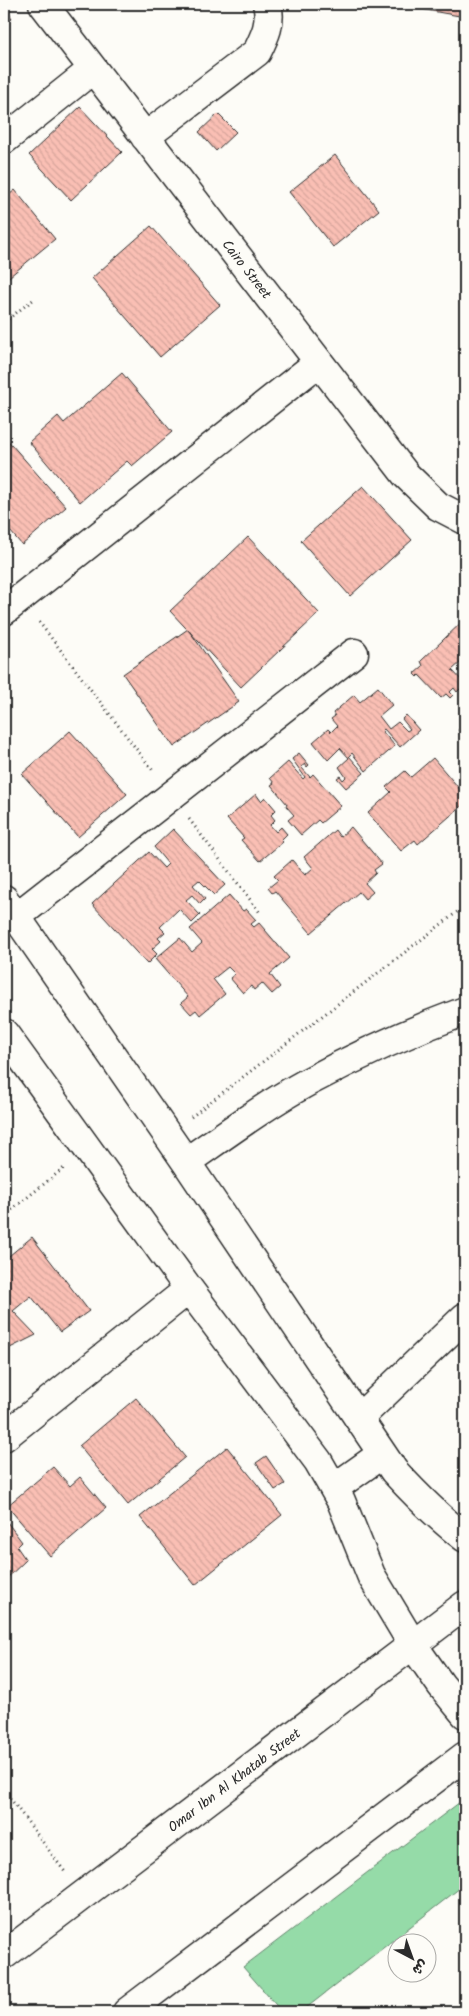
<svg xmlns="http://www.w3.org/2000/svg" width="469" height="2016" font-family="Kalam,'Playpen Sans Arabic',sans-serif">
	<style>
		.grass { fill: #95dba8; stroke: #60836a }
		.building { fill: url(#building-back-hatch); stroke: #2b2b2b }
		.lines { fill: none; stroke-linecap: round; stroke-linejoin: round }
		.minor-casing { stroke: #2b2b2b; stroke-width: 31 }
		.path { stroke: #2b2b2b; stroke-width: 3; stroke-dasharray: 1 4; stroke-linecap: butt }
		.minor { stroke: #fdfcf7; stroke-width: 28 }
		.labels { text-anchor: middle; stroke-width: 4.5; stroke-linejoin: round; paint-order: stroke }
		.street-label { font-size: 14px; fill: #2b2b2b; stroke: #fdfcf7 }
	</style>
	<defs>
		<pattern id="building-back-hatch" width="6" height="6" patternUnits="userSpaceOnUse" patternTransform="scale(1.25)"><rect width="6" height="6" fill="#fabfb4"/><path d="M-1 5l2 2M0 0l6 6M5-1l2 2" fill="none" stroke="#d6a49b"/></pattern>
	</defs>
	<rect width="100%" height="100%" fill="#fdfcf7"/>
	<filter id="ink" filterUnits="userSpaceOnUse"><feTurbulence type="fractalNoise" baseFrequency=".02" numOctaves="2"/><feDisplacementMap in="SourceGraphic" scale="10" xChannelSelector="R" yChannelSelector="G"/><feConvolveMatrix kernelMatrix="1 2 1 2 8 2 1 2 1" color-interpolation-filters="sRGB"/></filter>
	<g filter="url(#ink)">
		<path class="grass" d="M464,1799L465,1884L301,2012H282L243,1967Z"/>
		<path class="building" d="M387,4H465V17L399,5Z
			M4,7L12,18L4,24Z
			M80,107L122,152L71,200L29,155Z
			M218,114L236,132L216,151L199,132Z
			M335,155L379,210L333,247L289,192Z
			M15,190L55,239L4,281V199Z
			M151,226L220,305L160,357L92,278Z
			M122,373L172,432L132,466L127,461L80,502L29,442L58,416L64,423Z
			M4,436L66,507L22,545L4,524Z
			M363,486L412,540L350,596L301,541Z
			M248,537L319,613L241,687L170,611Z
			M465,619V668L461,662L452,670L465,684L457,692L454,688L450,692L453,695L450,698L446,694L441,698L419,675L417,677L414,674L423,666L421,661Z
			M188,629L239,702L174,747L123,674Z
			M378,687L392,705L379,716L389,729L398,722L407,731L410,729L402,719L406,715L419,730L400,747L384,729L382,731L395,746L366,771L352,753L349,756L364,773L346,788L337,778L340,776L343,780L346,777L339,767L349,758L340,748L328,760L313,742L328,729L331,732L337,726L331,719L335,716L333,713L354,695L360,702Z
			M465,725V738L458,730Z
			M70,731L127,794L78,837L22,774Z
			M299,753L309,765L307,767L305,764L301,767L310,777L313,774L341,806L321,823L318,820L301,835L288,820L294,815L286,806L287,804L271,785L274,783L270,778L288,762L303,779L305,777L292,759Z
			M433,758L465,795V803L418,844L415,840L401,851L368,813L391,792L386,787L405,771L411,777Z
			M256,794L261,801L265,797L276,810L271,815L275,820L270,825L276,832L281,827L287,834L281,840L283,842L260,861L241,840L244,838L227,819Z
			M351,827L382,864L374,870L376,873L365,883L373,892L365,899L359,892L311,933L275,891L272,893L268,888L278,880L274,876L292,860L305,875L313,868L304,857L335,830L340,837Z
			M173,829L225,885L214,895L199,880L193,885L205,899L200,904L192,895L186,900L200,915L192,923L179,909L160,927L165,932L158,938L161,941L152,949L157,954L147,964L92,904L149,852L164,868L168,864L154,847Z
			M229,895L243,911L246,909L256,920L251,924L254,927L259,923L289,958L270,974L280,987L272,994L262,983L254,990L251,986L243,993L230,978L235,974L228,967L213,979L225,994L200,1015L196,1010L191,1014L181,1003L188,997L155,959L180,938L192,952L202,943L190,929Z
			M32,1237L89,1311L60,1332L31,1296L13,1311L36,1335L4,1351V1260Z
			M136,1398L185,1457L128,1505L79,1446Z
			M227,1447L282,1515L195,1585L140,1517Z
			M266,1456L285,1484L275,1490L256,1463Z
			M53,1467L70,1486L80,1477L106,1508L50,1556L7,1506Z
			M4,1518L22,1542L17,1547L26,1560L4,1581Z"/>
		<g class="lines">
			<defs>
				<path id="minor" d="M43,4L406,475L438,506L465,520
					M145,137L257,52C265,36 272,22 267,4
					M4,140L93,69
					M4,611L319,362
					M4,899L186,1162L394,1471C416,1495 439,1518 465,1538
					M16,917L354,653
					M4,1033L189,1289L318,1461L341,1501L371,1575L413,1645L441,1685L465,1714
					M186,1162C225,1135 264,1106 306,1083C358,1055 411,1031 465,1011
					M359,1418L465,1317
					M4,1437L189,1289
					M334,1488L382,1454
					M4,1955L465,1605
					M127,2012L465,1756"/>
			</defs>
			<use href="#minor" class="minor-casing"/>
			<path class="path" d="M4,322L33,300
				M39,622L154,772
				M189,819L261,914
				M191,1117L465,906
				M4,1216L64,1168
				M4,1790L65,1872"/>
			<use href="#minor" class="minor"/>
		</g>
	</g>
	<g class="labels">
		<g class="street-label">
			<text transform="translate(247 269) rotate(52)" y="5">Cairo Street</text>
			<text transform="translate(234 1780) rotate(-37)" y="5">Omar Ibn Al Khatab Street</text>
		</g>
	</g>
	<rect width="469" height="2016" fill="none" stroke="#fdfcf7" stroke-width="20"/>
	<rect x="10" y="10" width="449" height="1996" fill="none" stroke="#2b2b2b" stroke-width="2" filter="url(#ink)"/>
	<g transform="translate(412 1958) rotate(139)"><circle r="24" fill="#fdfcf7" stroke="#a9a8a5"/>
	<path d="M0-4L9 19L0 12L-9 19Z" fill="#2b2b2b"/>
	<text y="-8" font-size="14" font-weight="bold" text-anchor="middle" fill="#2b2b2b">ش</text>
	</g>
</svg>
